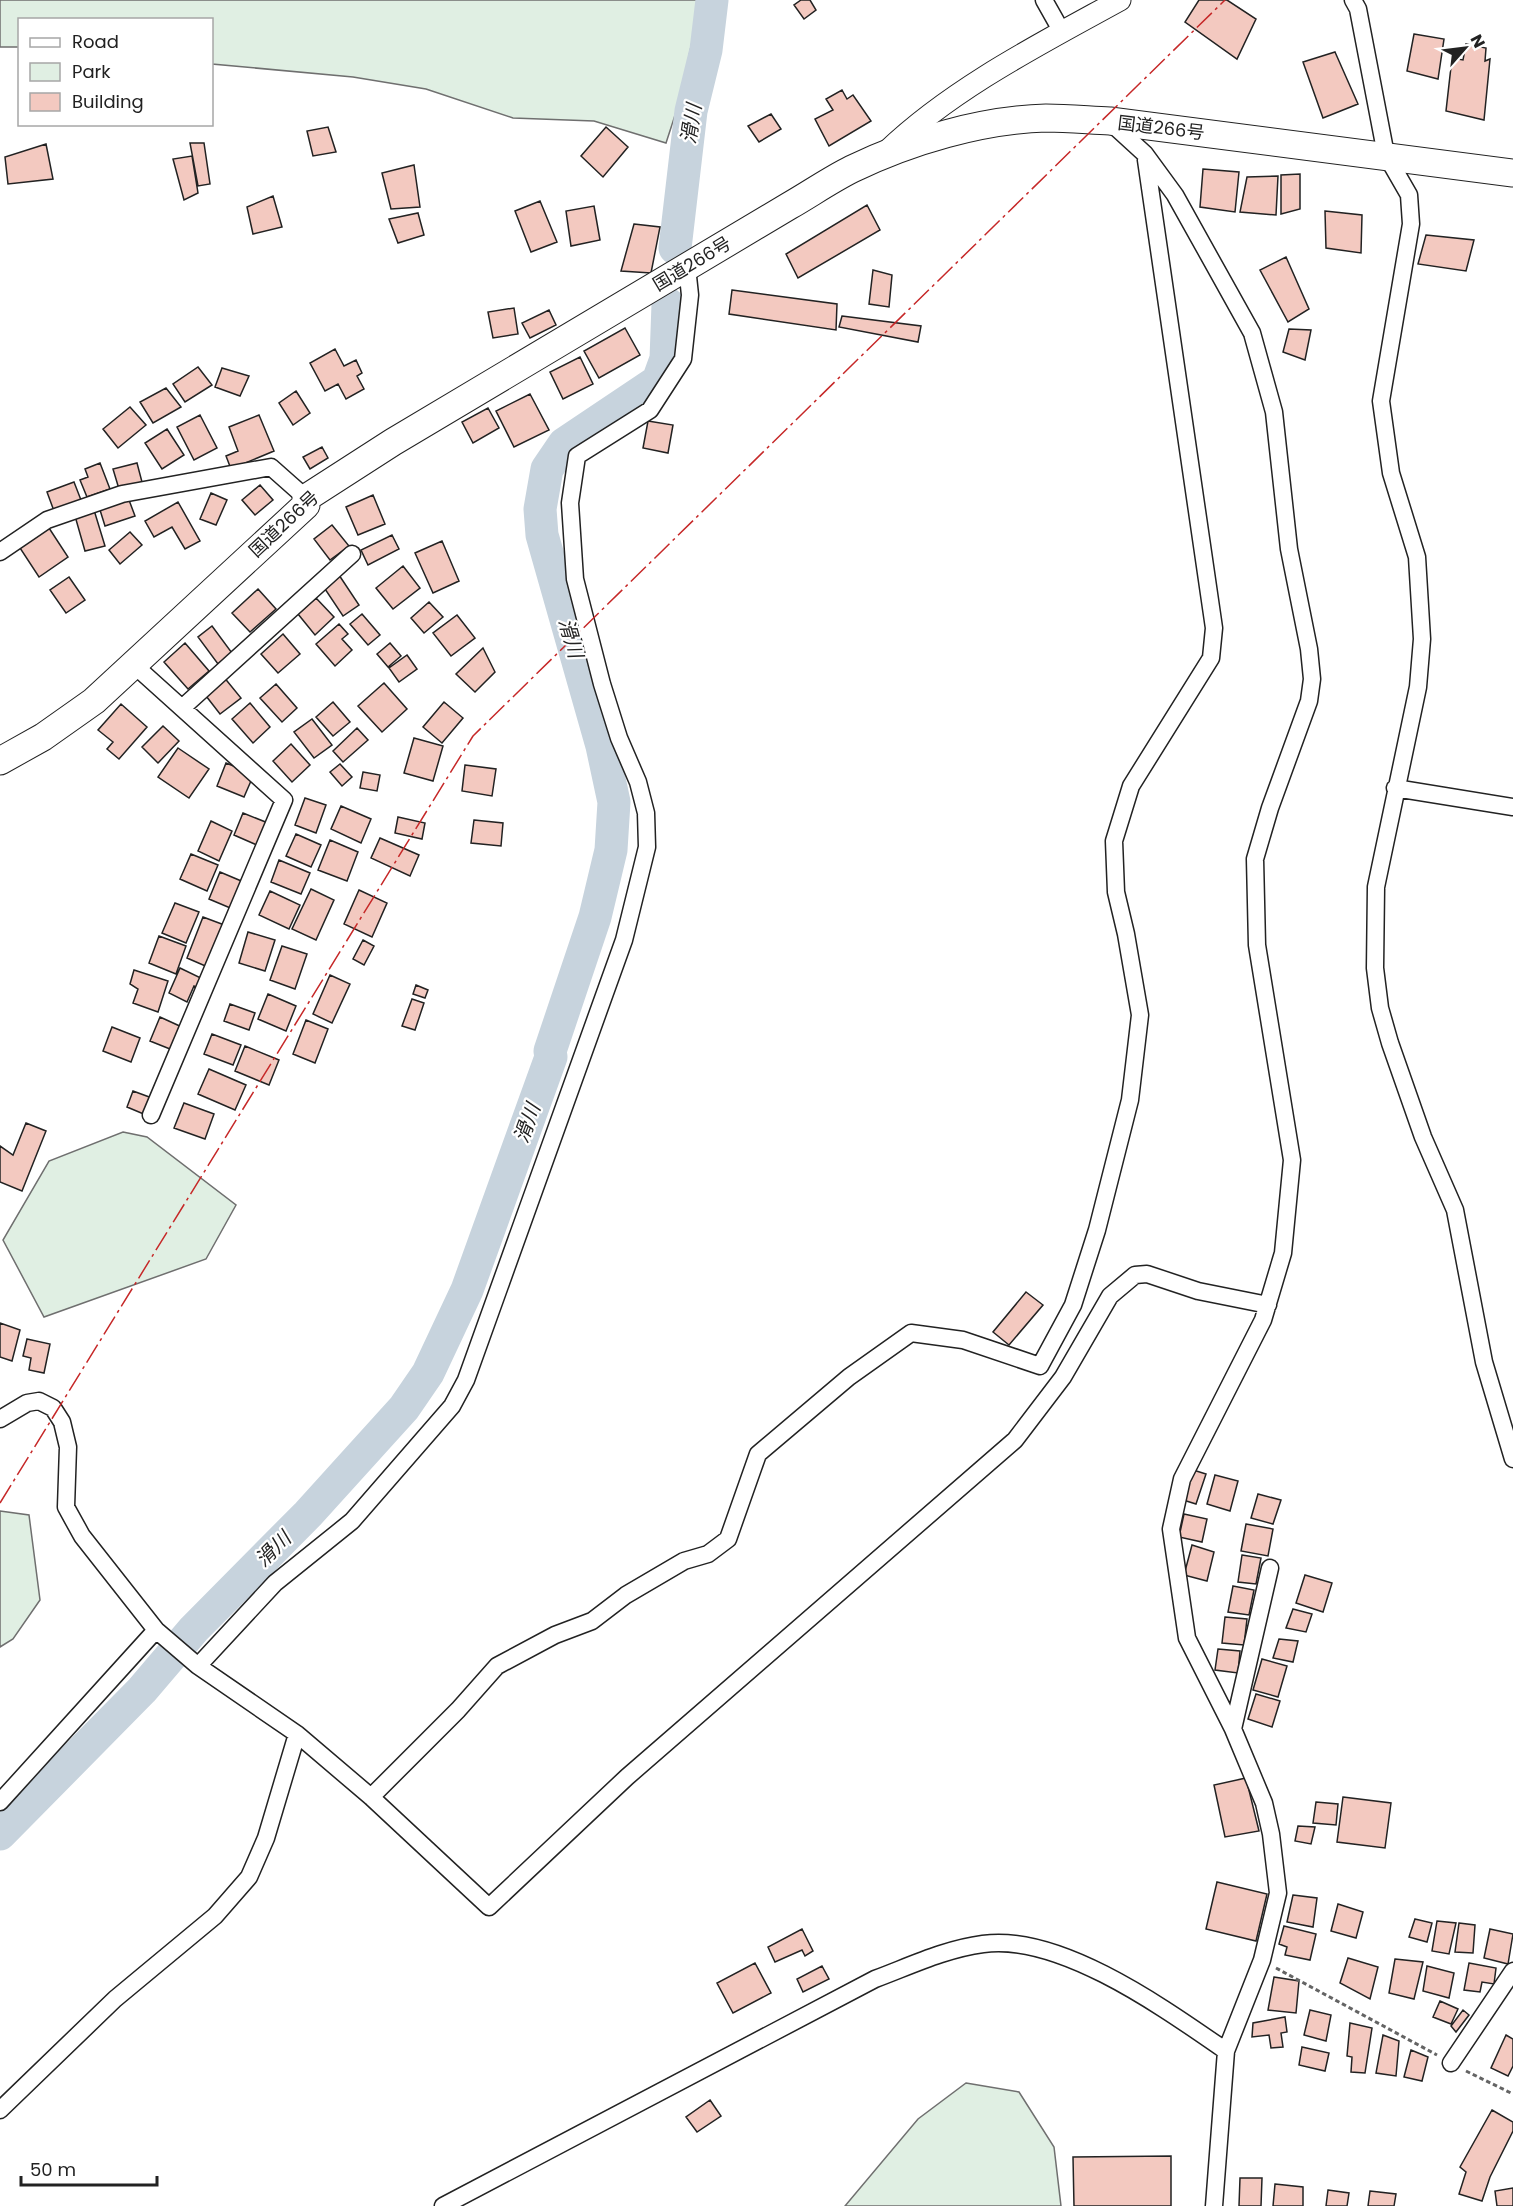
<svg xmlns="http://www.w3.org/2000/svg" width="1513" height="2206" font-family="Poppins,'Noto Sans JP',sans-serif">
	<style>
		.green { fill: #e0efe3; stroke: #6f6f6f; stroke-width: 1.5 }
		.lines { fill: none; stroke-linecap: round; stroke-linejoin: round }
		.river { stroke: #c7d3dd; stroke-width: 33 }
		.building { fill: #f3c9c0; stroke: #222; stroke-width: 1.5 }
		.minor-casing { stroke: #222; stroke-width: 19 }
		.tertiary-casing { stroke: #222; stroke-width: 23 }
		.trunk-casing { stroke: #222; stroke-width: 29 }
		.path { stroke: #646464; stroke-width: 3; stroke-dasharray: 4.5 3; stroke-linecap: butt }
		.minor { stroke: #fff; stroke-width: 16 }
		.tertiary { stroke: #fff; stroke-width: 21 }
		.trunk { stroke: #fff; stroke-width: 27 }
		.power { stroke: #c62828; stroke-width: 1.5; stroke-dasharray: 21 4.5 3 4.5; stroke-linecap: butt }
		.labels { text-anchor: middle; stroke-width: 4.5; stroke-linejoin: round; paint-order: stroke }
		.street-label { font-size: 18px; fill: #222; stroke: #fff }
		.water-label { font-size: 20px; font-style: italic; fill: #222; stroke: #fff }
	</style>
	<rect width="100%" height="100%" fill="#fff"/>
	<path class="green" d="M0,0H701L679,103L666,143L594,121L513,118L426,89L353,77L212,64V20H20L19,47H0Z
		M123,1132L147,1137L236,1205L206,1259L44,1317L3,1240L49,1161Z
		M0,1511L29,1515L40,1600L13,1639L0,1647Z
		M966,2083L1019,2092L1054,2147L1061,2206H845L918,2119Z"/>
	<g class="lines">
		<path class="river" d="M675,248L691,111L706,50L712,0
			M0,1834L142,1690L194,1629L308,1514L404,1408L428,1373L467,1290L551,1057L550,1051L595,917L611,850L614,802L602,746L542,535L540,509L547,469L564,444L658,381L666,359L668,304"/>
	</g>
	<path class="building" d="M801,0H810L816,10L804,19L794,5Z
		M1199,0H1227L1256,19L1237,59L1185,22Z
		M1414,34L1444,39L1438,79L1407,71Z
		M1466,44L1486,48L1485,61L1490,59L1484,120L1446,111L1452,58L1463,60Z
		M1335,52L1358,104L1323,118L1303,62Z
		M842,90L847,99L853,95L871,121L829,146L815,119L833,110L826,99Z
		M771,114L781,129L759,142L748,126Z
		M328,127L336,152L313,156L307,131Z
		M606,127L628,147L603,177L581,156Z
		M190,143H204L210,184L198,186Z
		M46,144L53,179L8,184L5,157Z
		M192,156L198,193L184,200L173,159Z
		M414,165L420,207L391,209L382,173Z
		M1203,169L1239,172L1235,212L1200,207Z
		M1300,174V209L1281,214V175Z
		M1278,176L1276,215L1240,212L1247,177Z
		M273,196L282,227L253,234L247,207Z
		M540,201L557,242L531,252L515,211Z
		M867,205L880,230L798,278L786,254Z
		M594,206L600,240L571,246L566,211Z
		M1325,211L1362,215L1361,253L1326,248Z
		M418,213L424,235L398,243L389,219Z
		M634,224L660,227L651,273L621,271Z
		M1426,235L1474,240L1466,271L1418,264Z
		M1286,257L1309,309L1288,322L1260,270Z
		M873,270L892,275L889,307L869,304Z
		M732,290L837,304L836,330L729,314Z
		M514,308L518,334L493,338L488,312Z
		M549,310L556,325L530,338L522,323Z
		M842,316L921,326L918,342L839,327Z
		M625,328L640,355L599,378L584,351Z
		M1289,329L1311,330L1305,360L1283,352Z
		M335,349L344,366L356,360L362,373L357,376L364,389L346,399L338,384L325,391L310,363Z
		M580,357L593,384L563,399L550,372Z
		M198,367L212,385L185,402L173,384Z
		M222,368L249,376L240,396L215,387Z
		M166,388L181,407L153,423L140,402Z
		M296,391L310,413L293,425L279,403Z
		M530,394L549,430L514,447L496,411Z
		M130,407L146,425L118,448L103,429Z
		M488,408L499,428L473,443L462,422Z
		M200,415L217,448L194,460L177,427Z
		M259,415L274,451L231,469L226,456L238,451L229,427Z
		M648,421L673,425L668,453L643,448Z
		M167,429L184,455L162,469L145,443Z
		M322,447L328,458L310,469L303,457Z
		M100,463L110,489L87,497L80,480L88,477L85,469Z
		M137,463L142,482L119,489L113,469Z
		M74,482L81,500L54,511L47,492Z
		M260,485L273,500L255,515L242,500Z
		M211,493L227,500L216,525L200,519Z
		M373,495L385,524L358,535L346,507Z
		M129,500L135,516L105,526L100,510Z
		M178,502L200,541L185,549L172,527L154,537L145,521Z
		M94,510L105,546L85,551L75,516Z
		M332,525L349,546L330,560L314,539Z
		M49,528L68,557L39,577L20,548Z
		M130,532L142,545L120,564L109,550Z
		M392,535L399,549L368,565L361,550Z
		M442,541L459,581L433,593L415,553Z
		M403,566L420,588L393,609L376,588Z
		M339,575L359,605L343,616L323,586Z
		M69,577L85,600L66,613L50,590Z
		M258,589L276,609L250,632L232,613Z
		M316,598L334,617L315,635L298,614Z
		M429,602L443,617L424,633L411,618Z
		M362,614L380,635L368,645L350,624Z
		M457,615L475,638L451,656L433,633Z
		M339,624L348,634L342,639L352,650L335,666L316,644Z
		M212,626L232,653L218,664L198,637Z
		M283,634L300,654L278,673L261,654Z
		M185,643L209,671L188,689L164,662Z
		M390,643L401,656L388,667L377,654Z
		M483,648L495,672L475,692L456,674Z
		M407,655L417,669L399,682L389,668Z
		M223,676L241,698L220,714L203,692Z
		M384,683L407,709L382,732L358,706Z
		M276,684L297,708L282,722L260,698Z
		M333,702L350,722L333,736L316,717Z
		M444,702L463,718L442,743L423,727Z
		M250,703L270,727L253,743L232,719Z
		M121,704L147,727L119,759L107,749L113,742L98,730Z
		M312,719L332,745L314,758L294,732Z
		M163,726L179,741L158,763L142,747Z
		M357,728L368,740L343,762L333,751Z
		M414,738L443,746L433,781L404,773Z
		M291,744L310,765L292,782L273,761Z
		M178,748L209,769L189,798L158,777Z
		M226,763L254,774L244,797L217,786Z
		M340,764L352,777L342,786L330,772Z
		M465,765L496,769L492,796L462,791Z
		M363,772L380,775L377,791L360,788Z
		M305,798L326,805L316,833L295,825Z
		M341,806L371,819L361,843L331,829Z
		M243,813L268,823L259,846L234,835Z
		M398,817L425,823L422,839L395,833Z
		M474,820L503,823L501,846L471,843Z
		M211,821L232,831L219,861L198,851Z
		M296,834L321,845L311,867L286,856Z
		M380,838L419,855L410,876L371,858Z
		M330,840L358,852L347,881L318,870Z
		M191,854L218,865L207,891L180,879Z
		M279,860L310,873L301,894L271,882Z
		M220,872L246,883L235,910L209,899Z
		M311,889L334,900L316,940L292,929Z
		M359,890L387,903L372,937L344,924Z
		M270,891L300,905L289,929L259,915Z
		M175,903L199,912L186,943L162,933Z
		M203,917L227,926L210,968L187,958Z
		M248,932L275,940L265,971L239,963Z
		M159,936L186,946L176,974L149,963Z
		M363,940L374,946L364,965L353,959Z
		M282,946L307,954L295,989L270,980Z
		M180,968L205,980L201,989L194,986L187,1002L169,993Z
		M134,970L168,981L158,1012L133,1003L138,989L130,984Z
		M330,975L350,984L332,1023L313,1014Z
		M416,985L428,990L425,998L413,994Z
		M268,994L296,1006L286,1031L258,1019Z
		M412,999L424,1003L415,1030L402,1026Z
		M230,1004L255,1013L249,1030L224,1021Z
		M160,1017L184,1028L175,1051L150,1041Z
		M306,1020L328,1029L315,1063L293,1054Z
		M112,1027L140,1038L131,1062L103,1051Z
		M212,1034L241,1045L233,1065L204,1054Z
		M245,1046L279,1060L269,1085L235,1071Z
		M209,1069L246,1085L235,1110L198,1094Z
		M133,1091L152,1098L146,1115L127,1107Z
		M184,1103L214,1114L205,1139L174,1128Z
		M26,1123L46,1131L22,1191L0,1182V1146L13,1155Z
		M1026,1292L1043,1305L1009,1345L993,1332Z
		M0,1323L20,1330L12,1361L0,1357Z
		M27,1339L50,1344L44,1373L29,1370L31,1358L23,1356Z
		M1190,1469L1206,1474L1196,1504L1180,1499Z
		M1215,1475L1238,1481L1230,1511L1207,1504Z
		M1258,1494L1281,1500L1273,1524L1251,1518Z
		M1184,1514L1207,1519L1202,1542L1179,1537Z
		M1246,1524L1273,1529L1268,1556L1241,1551Z
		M1192,1545L1214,1552L1207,1581L1184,1575Z
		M1242,1555L1261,1558L1256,1584L1238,1582Z
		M1305,1575L1332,1583L1323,1612L1296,1603Z
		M1233,1586L1254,1590L1249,1615L1228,1612Z
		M1293,1609L1312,1614L1306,1632L1286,1628Z
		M1225,1617L1247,1619L1244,1645L1222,1643Z
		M1279,1639L1298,1641L1293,1662L1273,1658Z
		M1218,1649L1240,1651L1238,1673L1215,1670Z
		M1262,1659L1287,1666L1278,1697L1253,1690Z
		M1256,1694L1280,1701L1272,1727L1248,1719Z
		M1246,1778L1259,1831L1225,1837L1214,1785Z
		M1343,1797L1391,1803L1385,1848L1337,1842Z
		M1316,1802L1338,1804L1336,1825L1313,1823Z
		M1298,1826L1315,1827L1311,1844L1295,1841Z
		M1217,1882L1267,1894L1256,1941L1206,1929Z
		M1293,1895L1317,1898L1313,1927L1287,1922Z
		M1338,1904L1363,1912L1356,1938L1331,1931Z
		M1415,1919L1432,1923L1427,1942L1409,1937Z
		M1437,1921L1456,1923L1449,1954L1432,1951Z
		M1459,1923L1475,1925L1473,1953L1455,1952Z
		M1284,1926L1316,1934L1310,1960L1285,1955L1287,1947L1279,1944Z
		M802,1929L813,1951L805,1956L802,1950L775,1962L768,1947Z
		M1490,1929L1513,1934L1508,1964L1484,1958Z
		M1348,1958L1378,1967L1370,1999L1340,1983Z
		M1395,1959L1423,1962L1414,1999L1389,1993Z
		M755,1963L771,1993L733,2013L717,1983Z
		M1469,1963L1496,1968L1494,1984L1482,1982L1480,1992L1464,1990Z
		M822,1966L829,1979L803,1992L797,1979Z
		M1427,1966L1454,1973L1449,1998L1423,1991Z
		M1274,1977L1299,1981L1296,2013L1268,2010Z
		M1440,2001L1458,2009L1451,2024L1433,2017Z
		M1310,2010L1331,2015L1326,2041L1304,2035Z
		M1463,2010L1469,2015L1456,2032L1451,2026Z
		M1285,2017L1287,2032L1281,2033L1283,2047L1271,2048L1269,2035L1252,2037L1253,2023Z
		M1350,2023L1372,2028L1365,2073L1351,2072L1352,2057L1347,2056Z
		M1383,2035L1399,2041L1396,2076L1376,2073Z
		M1506,2035L1513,2039V2066L1508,2076L1491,2068Z
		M1302,2047L1329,2053L1325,2071L1299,2065Z
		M1411,2050L1428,2057L1422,2081L1404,2077Z
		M710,2100L721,2116L697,2132L686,2117Z
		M1492,2110L1513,2122V2131L1490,2177L1482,2201L1459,2194L1466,2172L1460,2167Z
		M1171,2156V2206H1074L1073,2157Z
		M1240,2178H1262L1261,2206H1239Z
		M1275,2184L1303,2187V2206H1273Z
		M1513,2188V2206H1497L1495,2191Z
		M1328,2190L1349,2193L1347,2206H1326Z
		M1370,2191L1396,2194L1394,2206H1368Z"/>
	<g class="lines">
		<defs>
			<path id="minor" d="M1044,0L1062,32
				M1353,0L1358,9L1386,155L1409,195L1411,224L1381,401L1391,473L1417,557L1422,639L1418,687L1376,887L1375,968L1380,1008L1390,1043L1423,1137L1455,1210L1484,1362L1513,1459
				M1110,122L1145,154L1175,195L1252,333L1274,412L1289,549L1309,649L1312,679L1309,701L1270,808L1255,859L1257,945L1292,1160L1283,1253L1263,1320L1182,1479L1171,1529L1187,1638L1233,1729L1264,1803L1271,1834L1278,1893L1262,1960L1226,2051L1214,2206
				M0,552L47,520L122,494L271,467L306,498
				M133,664L284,800L151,1115
				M182,708L352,554
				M1395,788L1513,807
				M0,1419L27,1403L39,1401L53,1408L62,1422L68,1447L66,1507L82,1536L156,1630L198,1666L297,1734L371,1797L489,1907L627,1777L1015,1440L1063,1377L1110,1296L1135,1275L1147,1274L1198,1291L1268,1305
				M198,1666L275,1583L352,1521L452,1406L466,1380L624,940L647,847L646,813L638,782L619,738L602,684L575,579L570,503L577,456L650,410L683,359L690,295L687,267
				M1233,1729L1270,1568
				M371,1797L458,1710L497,1666L555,1635L592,1621L626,1595L684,1561L708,1554L728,1539L758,1454L849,1377L911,1333L963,1340L1040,1366L1073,1305L1097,1230L1130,1100L1140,1015L1126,934L1116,892L1114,841L1131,786L1211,658L1214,628L1146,160
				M0,1802L156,1630
				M1451,2063L1513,1971
				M0,2110L115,1999L215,1916L249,1877L266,1838L297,1734
				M443,2206L875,1979C910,1966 945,1949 983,1944C1060,1933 1165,2009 1226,2051"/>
			<path id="tertiary" d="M887,151C953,88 1040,44 1120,0"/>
			<path id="trunk" d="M0,761L43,737L94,701L306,505V498L393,442L789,206C810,194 830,180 852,169C910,141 981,120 1046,118C1067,118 1088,120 1110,121L1513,173"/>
		</defs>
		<use href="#minor" class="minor-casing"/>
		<use href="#tertiary" class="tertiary-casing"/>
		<use href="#trunk" class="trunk-casing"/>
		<path class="path" d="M1276,1968L1437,2055
			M1466,2071L1513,2094"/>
		<use href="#minor" class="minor"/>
		<use href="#tertiary" class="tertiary"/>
		<use href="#trunk" class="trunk"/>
		<path class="power" d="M0,1503L473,736L1225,0"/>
	</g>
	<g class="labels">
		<g class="street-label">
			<text transform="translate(1161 128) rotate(7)" y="6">国道266号</text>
			<text transform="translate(692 264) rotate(-31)" y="6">国道266号</text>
			<text transform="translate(284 524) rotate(-43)" y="6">国道266号</text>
		</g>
		<g class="water-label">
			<text transform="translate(691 124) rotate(-81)" y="7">滑川</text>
			<text transform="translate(571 638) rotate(74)" y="7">滑川</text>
			<text transform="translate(527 1123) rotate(-70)" y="7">滑川</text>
			<text transform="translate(273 1549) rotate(-45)" y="7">滑川</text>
		</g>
	</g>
	<rect x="18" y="18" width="195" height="108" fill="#ffffff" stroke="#a7a7a7" stroke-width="1.5"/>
	<rect x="30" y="38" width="30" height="9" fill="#ffffff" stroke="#a7a7a7" stroke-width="1.5"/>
	<text x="72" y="48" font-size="18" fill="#222222">Road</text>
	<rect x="30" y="63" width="30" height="18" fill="#e0efe3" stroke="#a7a7a7" stroke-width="1.5"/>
	<text x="72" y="78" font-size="18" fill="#222222">Park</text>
	<rect x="30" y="93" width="30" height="18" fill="#f3c9c0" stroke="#a7a7a7" stroke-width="1.5"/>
	<text x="72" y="108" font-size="18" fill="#222222">Building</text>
	<g transform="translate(1465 48) rotate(62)" stroke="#ffffff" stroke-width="4.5" paint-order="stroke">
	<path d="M0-4.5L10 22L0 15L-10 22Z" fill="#222222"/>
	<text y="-9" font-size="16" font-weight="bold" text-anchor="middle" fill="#222222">N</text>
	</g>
	<path d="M21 2176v9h136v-9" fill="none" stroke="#222222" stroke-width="3"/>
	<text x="30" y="2176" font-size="18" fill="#222222" stroke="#ffffff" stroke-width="4.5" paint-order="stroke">50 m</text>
</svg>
